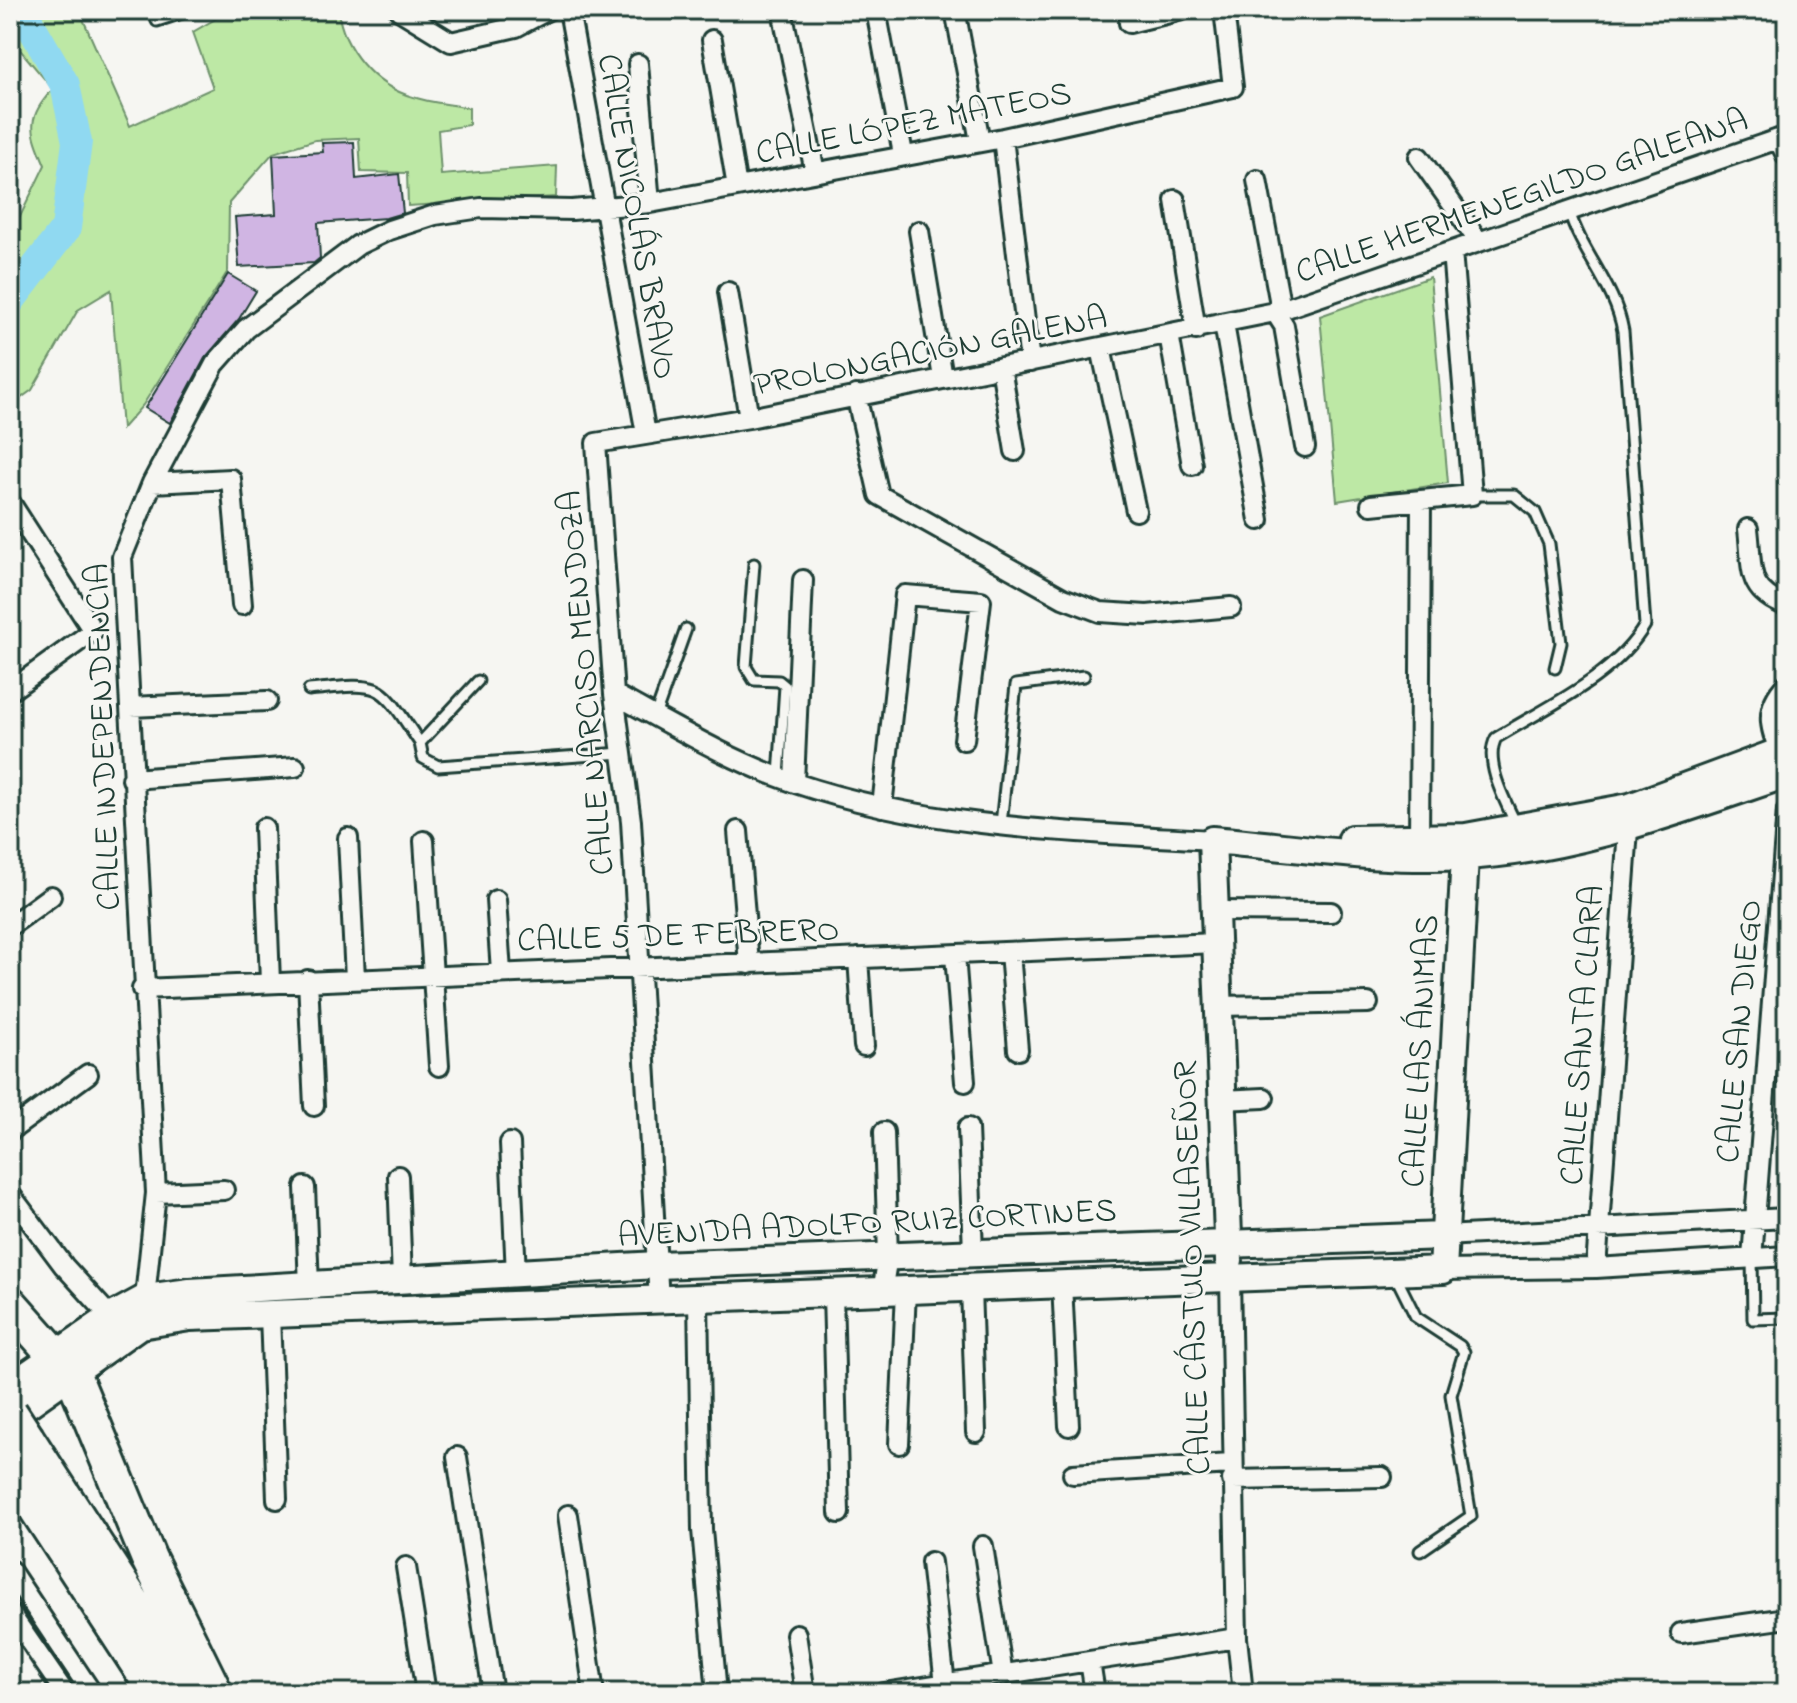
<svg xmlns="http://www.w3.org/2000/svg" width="1797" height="1703" font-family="'Indie Flower',sans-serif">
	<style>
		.green { fill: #bde8a5; stroke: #6e926c; stroke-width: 2 }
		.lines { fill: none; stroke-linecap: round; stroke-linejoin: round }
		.river { stroke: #90d9f1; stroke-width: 30 }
		.building { fill: #d0b5e3; stroke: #1f3d34; stroke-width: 2 }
		.lane-casing { stroke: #1f3d34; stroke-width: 15 }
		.street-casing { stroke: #1f3d34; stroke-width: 24 }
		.secondary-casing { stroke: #1f3d34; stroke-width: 32 }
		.highway-casing { stroke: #1f3d34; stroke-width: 40 }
		.lane { stroke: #f6f6f2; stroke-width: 9 }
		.street { stroke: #f6f6f2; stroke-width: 18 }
		.secondary { stroke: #f6f6f2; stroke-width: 26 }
		.highway { stroke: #f6f6f2; stroke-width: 34 }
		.highway-bridge-casing { stroke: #1f3d34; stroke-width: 40; stroke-linecap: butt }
		.highway-bridge { stroke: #f6f6f2; stroke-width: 34 }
		.labels { text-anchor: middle; stroke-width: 6; stroke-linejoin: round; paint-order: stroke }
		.street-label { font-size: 34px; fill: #1f3d34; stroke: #f6f6f2 }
	</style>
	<rect width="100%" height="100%" fill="#f6f6f2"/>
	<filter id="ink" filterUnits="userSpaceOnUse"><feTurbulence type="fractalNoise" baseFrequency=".0125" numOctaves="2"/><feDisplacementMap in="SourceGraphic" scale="16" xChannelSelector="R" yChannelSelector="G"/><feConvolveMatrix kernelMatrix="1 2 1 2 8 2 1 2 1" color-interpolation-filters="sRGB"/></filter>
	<g filter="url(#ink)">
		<path class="green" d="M10,10H79L130,126L213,88L193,32L231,10H338C343,49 374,86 413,97C431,103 451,104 469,108V125L438,130L441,175L557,166L556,197L408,206L407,173L361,172L359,138L315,140L273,153L229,203L228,271L143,405L122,429L111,290L78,310L32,390L10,406V249L14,229L45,165C30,129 26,119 53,89L10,38Z
			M1430,277L1448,483L1337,501L1320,316Z"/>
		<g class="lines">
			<path class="river" d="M10,301L66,228L77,142L65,85L22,10"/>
		</g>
		<path class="building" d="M354,142L356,179L399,174L403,213L386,218L318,223L320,258L314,263L239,267L235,217L276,214L273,155L323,152L322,143Z
			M228,274L256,291L239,319L205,358L170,423L145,408Z"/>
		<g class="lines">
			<defs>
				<path id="lane" d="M153,10L157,21L191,10
					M1472,495H1514L1535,512L1549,544L1561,643L1555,668
					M754,564L746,667L754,680L779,681L785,686L779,776
					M478,681L420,743L423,758L438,766L622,753
					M309,690C386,682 378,681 420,743
					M655,716L686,629
					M1001,824L1016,685L1084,676
					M1517,826C1506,803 1483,762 1496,738C1546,707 1615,677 1645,625L1623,331C1615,286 1582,254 1569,211
					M1752,1258L1753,1319L1787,1318
					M1395,1275L1416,1317L1460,1346L1464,1352L1451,1395L1471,1516L1420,1551"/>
				<path id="street" d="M399,10L451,42L516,27L548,10
					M569,10L646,434
					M876,10L903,154
					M955,10L980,141
					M784,20L815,172
					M1129,23L1182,10
					M712,40L737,187
					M638,64L650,203
					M1003,138L1030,362
					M1778,139L1787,157
					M1419,157L1479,242
					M1257,180L1280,304L1275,312
					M1175,200L1196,330
					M919,231L943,378
					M728,292L749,418
					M1275,312L1284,326L1305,447
					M1224,324L1259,520
					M1169,334L1192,465
					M1101,348L1136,511
					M1001,367L1015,451
					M856,395L879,495L1063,598L1100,612L1147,615L1231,607
					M152,483L231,479L242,605
					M10,502L93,631L10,691
					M1371,505L1472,495L1452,251
					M1748,529C1753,568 1745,591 1787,606
					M614,694C673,726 731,761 795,783C928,828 1072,832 1212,840
					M130,707L267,701
					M1784,761C1770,731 1762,709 1787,684
					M132,779L295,767
					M794,782L803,580
					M882,807L905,595L981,601L964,740
					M264,828L270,982
					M738,831L749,964
					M348,838L355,978
					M424,841L439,1066
					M1419,846L1421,500
					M496,900L501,972
					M1214,911L1331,912
					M10,926L51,896
					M1010,952L1018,1050
					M955,955L965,1082
					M858,958L864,1046
					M308,980L314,1106
					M142,989L1216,943
					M1219,1006L1368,1003
					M1222,1100L1264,1098
					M968,1128L973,1251
					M10,1131L88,1074
					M510,1143L516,1275
					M398,1176L402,1279
					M305,1187L309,1286
					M156,1193L224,1190
					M10,1194L64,1266L118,1325
					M1443,1236L1787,1218
					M1752,1258L1787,810
					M1596,1268L1629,816
					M1443,1270L1596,1268L1787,1256
					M1230,1278L1237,1638L1243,1693
					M1062,1284L1069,1426
					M971,1288L976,1432
					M882,1292L888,1256L884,1132
					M833,1294L839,1513
					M698,1299L702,1530L717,1693
					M659,1301L631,821L614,694L596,443L749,418L1275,312L1787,136
					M144,1307L156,1193L122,557L152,483L215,364L246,329L358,245L389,230L435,215L481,208L572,210L650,203L1003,138L1233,87L1224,10
					M270,1315L277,1499
					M899,1444L906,1291
					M457,1457L493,1693
					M1073,1474L1231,1464
					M1232,1480L1382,1477
					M568,1515L594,1693
					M983,1546L1003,1675
					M931,1562L945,1684
					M406,1567L426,1693
					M10,1570L92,1693
					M10,1613L65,1693
					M1681,1633L1787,1618
					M796,1634L805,1693
					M10,1649L39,1693
					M1090,1661L1095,1693
					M884,1693L1237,1638"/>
				<path id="secondary" d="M1352,839L1466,837L1630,807L1787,749
					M1229,1260L1212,840C1297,847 1379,861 1465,856C1577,850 1682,809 1787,774
					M10,1387L111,1317L146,1298L190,1292L657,1265L1443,1236
					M10,1417L140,1325L190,1317L1443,1270L1466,837"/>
				<path id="highway" d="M10,1304L73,1375L149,1559L215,1693
					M27,1439L191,1693
					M10,1468L157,1693"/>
			</defs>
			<use href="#lane" class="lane-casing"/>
			<use href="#street" class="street-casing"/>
			<use href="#secondary" class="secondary-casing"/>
			<use href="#highway" class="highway-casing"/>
			<use href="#lane" class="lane"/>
			<use href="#street" class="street"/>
			<use href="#secondary" class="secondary"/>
			<use href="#highway" class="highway"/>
			<defs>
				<path id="highway-bridge" d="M10,1413L27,1439"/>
			</defs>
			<use href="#highway-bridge" class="highway-bridge-casing"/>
			<use href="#highway-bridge" class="highway-bridge"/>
		</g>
	</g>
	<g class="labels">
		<g class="street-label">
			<text transform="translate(913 121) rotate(-11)" y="12">CALLE LÓPEZ MATEOS</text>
			<text transform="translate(1521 194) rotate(-19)" y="12">CALLE HERMENEGILDO GALEANA</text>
			<text transform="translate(639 216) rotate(80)" y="12">CALLE NICOLÁS BRAVO</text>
			<text transform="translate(930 349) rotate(-11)" y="12">PROLONGACIÓN GALENA</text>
			<text transform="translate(584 683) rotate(-95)" y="12">CALLE NARCISO MENDOZA</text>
			<text transform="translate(101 737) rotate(-92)" y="12">CALLE INDEPENDENCIA</text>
			<text transform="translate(678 933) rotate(-2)" y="12">CALLE 5 DE FEBRERO</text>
			<text transform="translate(1737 1031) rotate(-85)" y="12">CALLE SAN DIEGO</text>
			<text transform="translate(1580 1035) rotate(-86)" y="12">CALLE SANTA CLARA</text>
			<text transform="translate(1418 1051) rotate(-87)" y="12">CALLE LAS ÁNIMAS</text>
			<text transform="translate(867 1221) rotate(-3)" y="12">AVENIDA ADOLFO RUIZ CORTINES</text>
			<text transform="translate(1190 1268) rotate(-92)" y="12">CALLE CÁSTULO VILLASEÑOR</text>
		</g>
	</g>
	<rect width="1797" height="1703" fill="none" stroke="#f6f6f2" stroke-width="40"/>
	<rect x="20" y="20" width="1757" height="1663" fill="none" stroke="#1f3d34" stroke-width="3" filter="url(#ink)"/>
</svg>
